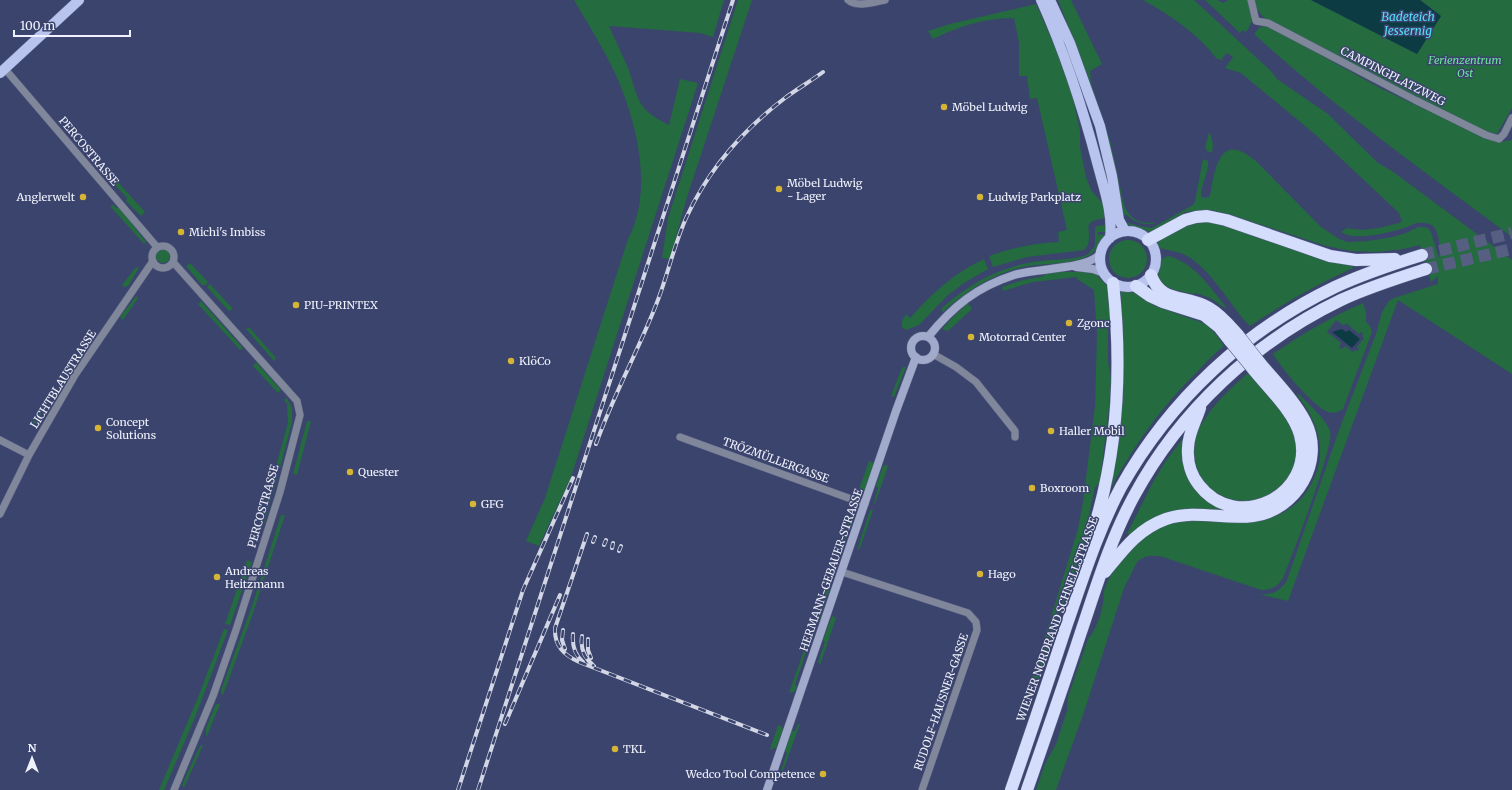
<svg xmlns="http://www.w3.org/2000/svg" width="1512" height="790" font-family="Merriweather,serif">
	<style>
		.green { fill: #246b40; fill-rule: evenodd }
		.water { fill: #0c3b44 }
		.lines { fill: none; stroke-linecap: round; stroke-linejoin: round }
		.highway-tunnel { stroke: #565e82; stroke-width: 12; stroke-dasharray: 12 6; stroke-linecap: butt }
		.street-casing { stroke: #586084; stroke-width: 8 }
		.secondary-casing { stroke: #586084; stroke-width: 9 }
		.primary-casing { stroke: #586084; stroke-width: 11 }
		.highway-casing { stroke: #586084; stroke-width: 13 }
		.street { stroke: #81879b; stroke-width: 7 }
		.secondary { stroke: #a1aaca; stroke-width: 8 }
		.primary { stroke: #b9c4ee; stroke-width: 10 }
		.highway { stroke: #d5ddfc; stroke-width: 12 }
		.rail-casing { stroke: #d2d6e5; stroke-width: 4 }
		.rail { stroke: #3b446d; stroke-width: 2.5; stroke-dasharray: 8; stroke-linecap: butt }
		.highway-bridge-casing { stroke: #586084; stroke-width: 13; stroke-linecap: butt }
		.highway-bridge { stroke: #d5ddfc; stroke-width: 12 }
		.poi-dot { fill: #d6b534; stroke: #3b446d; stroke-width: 1.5 }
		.labels { text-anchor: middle; stroke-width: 3; stroke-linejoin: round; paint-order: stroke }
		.park-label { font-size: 11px; font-style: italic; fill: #6be598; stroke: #3b446d }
		.street-label { font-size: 11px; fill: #eff2fc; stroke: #3b446d }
		.poi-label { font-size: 11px; fill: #eff2fc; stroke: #3b446d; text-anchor: start }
		.water-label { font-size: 12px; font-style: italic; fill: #52dffb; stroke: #3b446d }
	</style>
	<rect width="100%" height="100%" fill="#3b446d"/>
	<path class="green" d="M574,0H724L713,37L700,33L609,26C615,40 622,54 628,68C639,100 636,109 669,125L680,79L698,83L571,477L539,546L526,541L545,498L628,239C653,192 638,127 618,80C606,52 589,26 574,0Z
		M738,0H752L687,197L670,259L662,258L668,218Z
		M1058,0H1071L1102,64L1090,71L1091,83L1110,140L1124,205C1128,215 1135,222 1146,223C1150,223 1153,222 1156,223C1145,226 1135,223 1127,215H1122C1120,199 1119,183 1115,167C1103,109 1079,55 1058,0Z
		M1143,0H1194L1271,71L1277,79L1328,114L1378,163L1392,171L1512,260V374L1398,300L1288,601L1259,594C1272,595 1280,592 1287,580L1339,430L1376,334L1382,312L1389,301L1394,298L1438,284V276L1431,282L1420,245L1403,249L1378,252L1351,251L1326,246L1229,214L1211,210L1185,212L1156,230L1150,232L1131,227L1125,222L1139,226L1152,228L1193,205L1195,201L1203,159L1208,161C1209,172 1201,184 1201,196L1203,198L1209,197C1212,191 1211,185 1213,179C1220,148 1231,140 1257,162L1321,227L1339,239L1348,242L1368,241L1393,237L1406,233L1418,227H1423L1428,228L1431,232L1439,258C1440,249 1440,234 1433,226C1430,223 1422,222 1418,223C1414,223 1411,226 1407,227C1391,232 1355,242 1341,232L1347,228C1367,232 1379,228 1399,223L1402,221L1399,213L1317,136L1241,73L1225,68L1233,57L1227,53L1222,58L1223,60L1217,59C1198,34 1170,15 1143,0Z
		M1205,0H1217L1223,3L1228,0H1248C1251,14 1255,20 1246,32L1243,30L1240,33Z
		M1254,0H1311L1417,54L1441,16L1420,0H1512V108L1497,134L1485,131L1264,18L1255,6Z
		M1036,4L1054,45L1072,94L1080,131V147L1086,177L1091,190L1104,205L1106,218C1080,222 1092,226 1088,245L1084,250L1027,257L993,267L989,256C1012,248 1034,243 1059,242L1058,232L1067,230L1037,98L1030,99L1027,76H1019V43L1014,18C981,19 963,25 933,39L928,31L950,24Z
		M1268,26L1380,88L1466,129L1498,142L1512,140V237C1424,171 1335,108 1254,34L1260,27Z
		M1209,133H1210L1213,144L1212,153L1207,151L1205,147Z
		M117,181L145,212L141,216L126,201L127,198L114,184Z
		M113,205L117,208L119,207L146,242L144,244L110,206Z
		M1209,220L1351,264L1353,268C1316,285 1284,303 1250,326L1245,321C1229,302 1208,267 1187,256C1178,251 1169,251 1160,248L1157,243L1159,240L1184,224Z
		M1107,225L1106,232H1098V235L1105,234C1101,240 1097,250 1091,254C1076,265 1047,263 1028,266C996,272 967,290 943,312L942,311V308C970,283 1003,265 1041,261C1055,259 1073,260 1087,255L1095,246V228L1097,226Z
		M1109 259a19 19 0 1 1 38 0a19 19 0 1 1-38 0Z
		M156 256a7 7 0 1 1 14 0a7 7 0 1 1-14 0Z
		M1169,256C1195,264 1210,287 1226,307L1225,308L1210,298L1196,293L1193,294C1182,291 1159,289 1158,276C1158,270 1160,265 1160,260L1165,257Z
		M984,259L988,269L964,283L948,295L919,325L906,330L902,327V321L906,314L910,318C931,294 954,273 984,259Z
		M190,263L208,282L206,285H202L186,266Z
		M136,267L139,268L128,286L124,287L122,285Z
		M1057,272H1091L1096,274L1107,286L1111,320L1108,325V361L1111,380L1109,407L1100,482L1095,487L1089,515V532L1066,598C1059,611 1051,626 1052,640L1038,681L1032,679L1078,529L1083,502L1095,406L1097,333L1094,290L1077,279V277L1033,282L1003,291L1002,287L1023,280L1044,276V274Z
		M210,284L233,309L229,311L207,287Z
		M1120,291L1136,293L1155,306L1206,324L1218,337L1224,346C1215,353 1206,362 1198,371C1160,408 1134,446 1109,491L1121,312Z
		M136,296L138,298L123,320L120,317Z
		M201,301L243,348L240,350L198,304Z
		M968,303L972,309L948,331L942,329L950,320Z
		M1363,303L1366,313V322L1370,326L1372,332L1343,409C1338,412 1334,414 1328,412C1313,406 1282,369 1273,354C1302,334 1331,317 1363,303ZM1336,320L1343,325L1347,324L1359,334L1361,332L1363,334L1362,336L1364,338L1357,347L1359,349L1357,351L1355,350L1353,352L1345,346L1342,349L1339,347L1341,343L1327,332Z
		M249,327L276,358L274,361L246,329Z
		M256,362L281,390L278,393L253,366Z
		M903,367H906L894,397L891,396L901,370Z
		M1248,373C1262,391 1286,412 1293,434C1297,443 1297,454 1294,464C1281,526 1170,508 1199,425H1201C1213,404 1230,389 1248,373Z
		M1299,394C1308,404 1326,419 1330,431C1335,445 1291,558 1283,578C1277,587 1272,590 1261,590L1163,557C1153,555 1145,555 1137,562L1124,588L1083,715L1056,790H1036L1045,764L1056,744L1067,711L1068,697L1088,639C1096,630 1101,615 1103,603C1104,599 1103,595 1104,591C1110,571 1130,546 1147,534C1162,524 1184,518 1202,519C1234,520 1250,529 1282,513C1301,503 1309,491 1317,471C1326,444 1314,416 1297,395Z
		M287,398L292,409V422L280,468L276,467L288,422L287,406L288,405L284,400Z
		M45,400L48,402L35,425L31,423Z
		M307,421H311L297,475L293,474Z
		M1186,434L1185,465L1225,508L1224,512L1201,510L1130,535L1127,534L1152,484L1165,462Z
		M869,461L874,463C871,473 869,492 857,495Z
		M886,465L888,466L875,504L874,503L878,488L876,486L883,466Z
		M275,472L278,474L263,527L258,528Z
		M854,506L855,518L854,520H852L843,545L845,547L842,556L837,554Z
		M870,510H873L860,548L857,550Z
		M281,515H285L252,616L223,695L221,693V690L252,606Z
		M247,560L252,562L230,625L225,624Z
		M827,583L831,584L820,620L815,619Z
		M832,616L836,618L820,665L818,662L825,642L823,640Z
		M224,629L228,630L196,715L164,790H159L199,695Z
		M809,636L811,637L795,685L797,687L794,692L789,693Z
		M217,704H220L207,736L206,735V728L215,706Z
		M798,724H800L783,771L781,770L787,753L784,750L792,730L795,731Z
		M778,725L782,727L783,730L776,748H773L772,750L770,749Z
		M201,745H203L184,788L182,785L197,752Z"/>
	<path class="water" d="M1311,0H1420L1441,16L1417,54Z
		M1342,329L1346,332L1349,330L1360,339L1352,348L1332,332Z"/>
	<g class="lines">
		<path class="highway-tunnel" d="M1422,255L1512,233
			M1426,269L1512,249"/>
		<defs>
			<path id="street" d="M848,0C857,8 874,2 885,0
				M1251,0L1256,21L1268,23L1415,100L1486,135L1499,139L1504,134L1512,118
				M5,69L157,247
				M152 257a11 11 0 1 1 22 0a11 11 0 1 1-22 0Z
				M173,262L297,401L300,415L280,492L236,630L213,696L174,790
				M933,354L956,367L976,382L1015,431V437
				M680,437L865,504
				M0,440L29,455
				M0,514L29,455L75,375L153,261
				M842,572L968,613L976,622L977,630L922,790"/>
			<path id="secondary" d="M1076,267L1093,269L1104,273
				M911 348a12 12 0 1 1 24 0a12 12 0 1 1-24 0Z
				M928,337C953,306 977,287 1014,275C1035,268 1087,270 1100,254
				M767,790L896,411L916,357"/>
			<path id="primary" d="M1041,0C1065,53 1083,109 1098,166C1104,189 1113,214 1110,238
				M1050,0L1070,43L1100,126L1112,176L1119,220L1125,231
				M0,73L79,0
				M1100 259a28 28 0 1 1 56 0a28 28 0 1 1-56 0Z"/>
			<path id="highway" d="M1148,240L1185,220L1196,217L1207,216L1226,220L1330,256L1356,260L1395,259
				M1151,275C1161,304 1186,294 1209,308C1221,315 1229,325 1238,335
				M1136,286L1150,296L1163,302L1204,315L1219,327L1230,341
				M1200,408C1196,421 1188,434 1188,448C1187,461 1191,475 1199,485C1237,534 1316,495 1300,435C1294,412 1268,388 1253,369
				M1094,538L1093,531C1118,452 1122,365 1113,283
				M1105,572C1123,550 1138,529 1166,519C1196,509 1223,520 1253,516C1296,511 1326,461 1305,421C1294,400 1275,381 1260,363
				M1011,790C1030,735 1049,679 1067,624C1083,578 1098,530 1121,487C1170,400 1245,330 1335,287C1363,274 1393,264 1422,255
				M1027,790C1045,738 1063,687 1080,635C1096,588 1110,540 1134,496C1180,411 1254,342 1341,300C1369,287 1398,278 1426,269"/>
		</defs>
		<use href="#street" class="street-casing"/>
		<use href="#secondary" class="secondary-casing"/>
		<use href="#primary" class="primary-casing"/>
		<use href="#highway" class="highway-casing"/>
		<use href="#street" class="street"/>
		<use href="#secondary" class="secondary"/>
		<use href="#primary" class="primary"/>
		<use href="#highway" class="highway"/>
		<defs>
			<path id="rail" d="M596,444C613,396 638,351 656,305C668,275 674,244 687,216C709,169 744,129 785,98C797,89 811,81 823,72
				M587,534L555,628C554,646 564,655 579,662L767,735
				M593,542L595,537
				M604,545L606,540
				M612,548L613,543
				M619,551L621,546
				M563,630L562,640L565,649
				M573,634C572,645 574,654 583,662
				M582,636C580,649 584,658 594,666
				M588,639V650L591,658
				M505,724L560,595
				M458,790L523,590L573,478
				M478,790L733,0"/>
		</defs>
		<use href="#rail" class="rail-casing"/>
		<use href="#rail" class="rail"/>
		<defs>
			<path id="highway-bridge" d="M1238,335L1260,363
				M1230,341L1253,369"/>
		</defs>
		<use href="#highway-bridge" class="highway-bridge-casing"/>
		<use href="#highway-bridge" class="highway-bridge"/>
	</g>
	<g class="poi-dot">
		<circle cx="944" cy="107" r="4"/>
		<circle cx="779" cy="189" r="4"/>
		<circle cx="83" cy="197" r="4"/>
		<circle cx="980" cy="197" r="4"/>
		<circle cx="181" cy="232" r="4"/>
		<circle cx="296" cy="305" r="4"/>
		<circle cx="1069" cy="323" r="4"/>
		<circle cx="971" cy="337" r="4"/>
		<circle cx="511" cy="361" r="4"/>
		<circle cx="98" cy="428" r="4"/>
		<circle cx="1051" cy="431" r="4"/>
		<circle cx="350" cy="472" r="4"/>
		<circle cx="1032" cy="488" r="4"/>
		<circle cx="473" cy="504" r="4"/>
		<circle cx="980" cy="574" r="4"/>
		<circle cx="217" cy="577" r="4"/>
		<circle cx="615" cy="749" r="4"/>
		<circle cx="823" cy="774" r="4"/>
	</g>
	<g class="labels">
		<g class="park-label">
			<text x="1465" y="64">Ferienzentrum<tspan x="1465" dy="13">Ost</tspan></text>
		</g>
		<g class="street-label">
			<text transform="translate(1393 76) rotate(27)" y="4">CAMPINGPLATZWEG</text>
			<text transform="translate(89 151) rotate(50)" y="4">PERCOSTRASSE</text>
			<text transform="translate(63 379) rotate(-58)" y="4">LICHTBLAUSTRASSE</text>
			<text transform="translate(776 460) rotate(20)" y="4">TRÖZMÜLLERGASSE</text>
			<text transform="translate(263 506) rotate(-74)" y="4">PERCOSTRASSE</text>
			<text transform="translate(831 570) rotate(-71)" y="4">HERMANN-GEBAUER-STRASSE</text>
			<text transform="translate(1057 619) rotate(-70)" y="4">WIENER NORDRAND SCHNELLSTRASSE</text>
			<text transform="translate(941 702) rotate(-71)" y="4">RUDOLF-HAUSNER-GASSE</text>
		</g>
		<g class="poi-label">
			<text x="952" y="111">Möbel Ludwig</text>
			<text x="787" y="187">Möbel Ludwig<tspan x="787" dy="13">- Lager</tspan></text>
			<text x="75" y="201" text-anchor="end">Anglerwelt</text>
			<text x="988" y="201">Ludwig Parkplatz</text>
			<text x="189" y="236">Michi's Imbiss</text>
			<text x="304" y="309">PIU-PRINTEX</text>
			<text x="1077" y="327">Zgonc</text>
			<text x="979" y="341">Motorrad Center</text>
			<text x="519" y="365">KlöCo</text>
			<text x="106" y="426">Concept<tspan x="106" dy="13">Solutions</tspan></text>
			<text x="1059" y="435">Haller Mobil</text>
			<text x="358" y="476">Quester</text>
			<text x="1040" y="492">Boxroom</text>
			<text x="481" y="508">GFG</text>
			<text x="225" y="575">Andreas<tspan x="225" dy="13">Heitzmann</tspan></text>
			<text x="988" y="578">Hago</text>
			<text x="623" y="753">TKL</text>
			<text x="815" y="778" text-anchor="end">Wedco Tool Competence</text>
		</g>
		<g class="water-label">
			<text x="1408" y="21">Badeteich<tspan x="1408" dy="14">Jessernig</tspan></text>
		</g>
	</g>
	<g transform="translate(32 758)" stroke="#3b446d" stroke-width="3" paint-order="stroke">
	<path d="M0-3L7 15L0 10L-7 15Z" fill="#eff2fc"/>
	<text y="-6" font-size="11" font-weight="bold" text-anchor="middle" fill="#eff2fc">N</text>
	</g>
	<path d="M14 30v6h116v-6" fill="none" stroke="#eff2fc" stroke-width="2"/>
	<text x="20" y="30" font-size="12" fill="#eff2fc" stroke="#3b446d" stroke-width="3" paint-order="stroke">100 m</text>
</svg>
